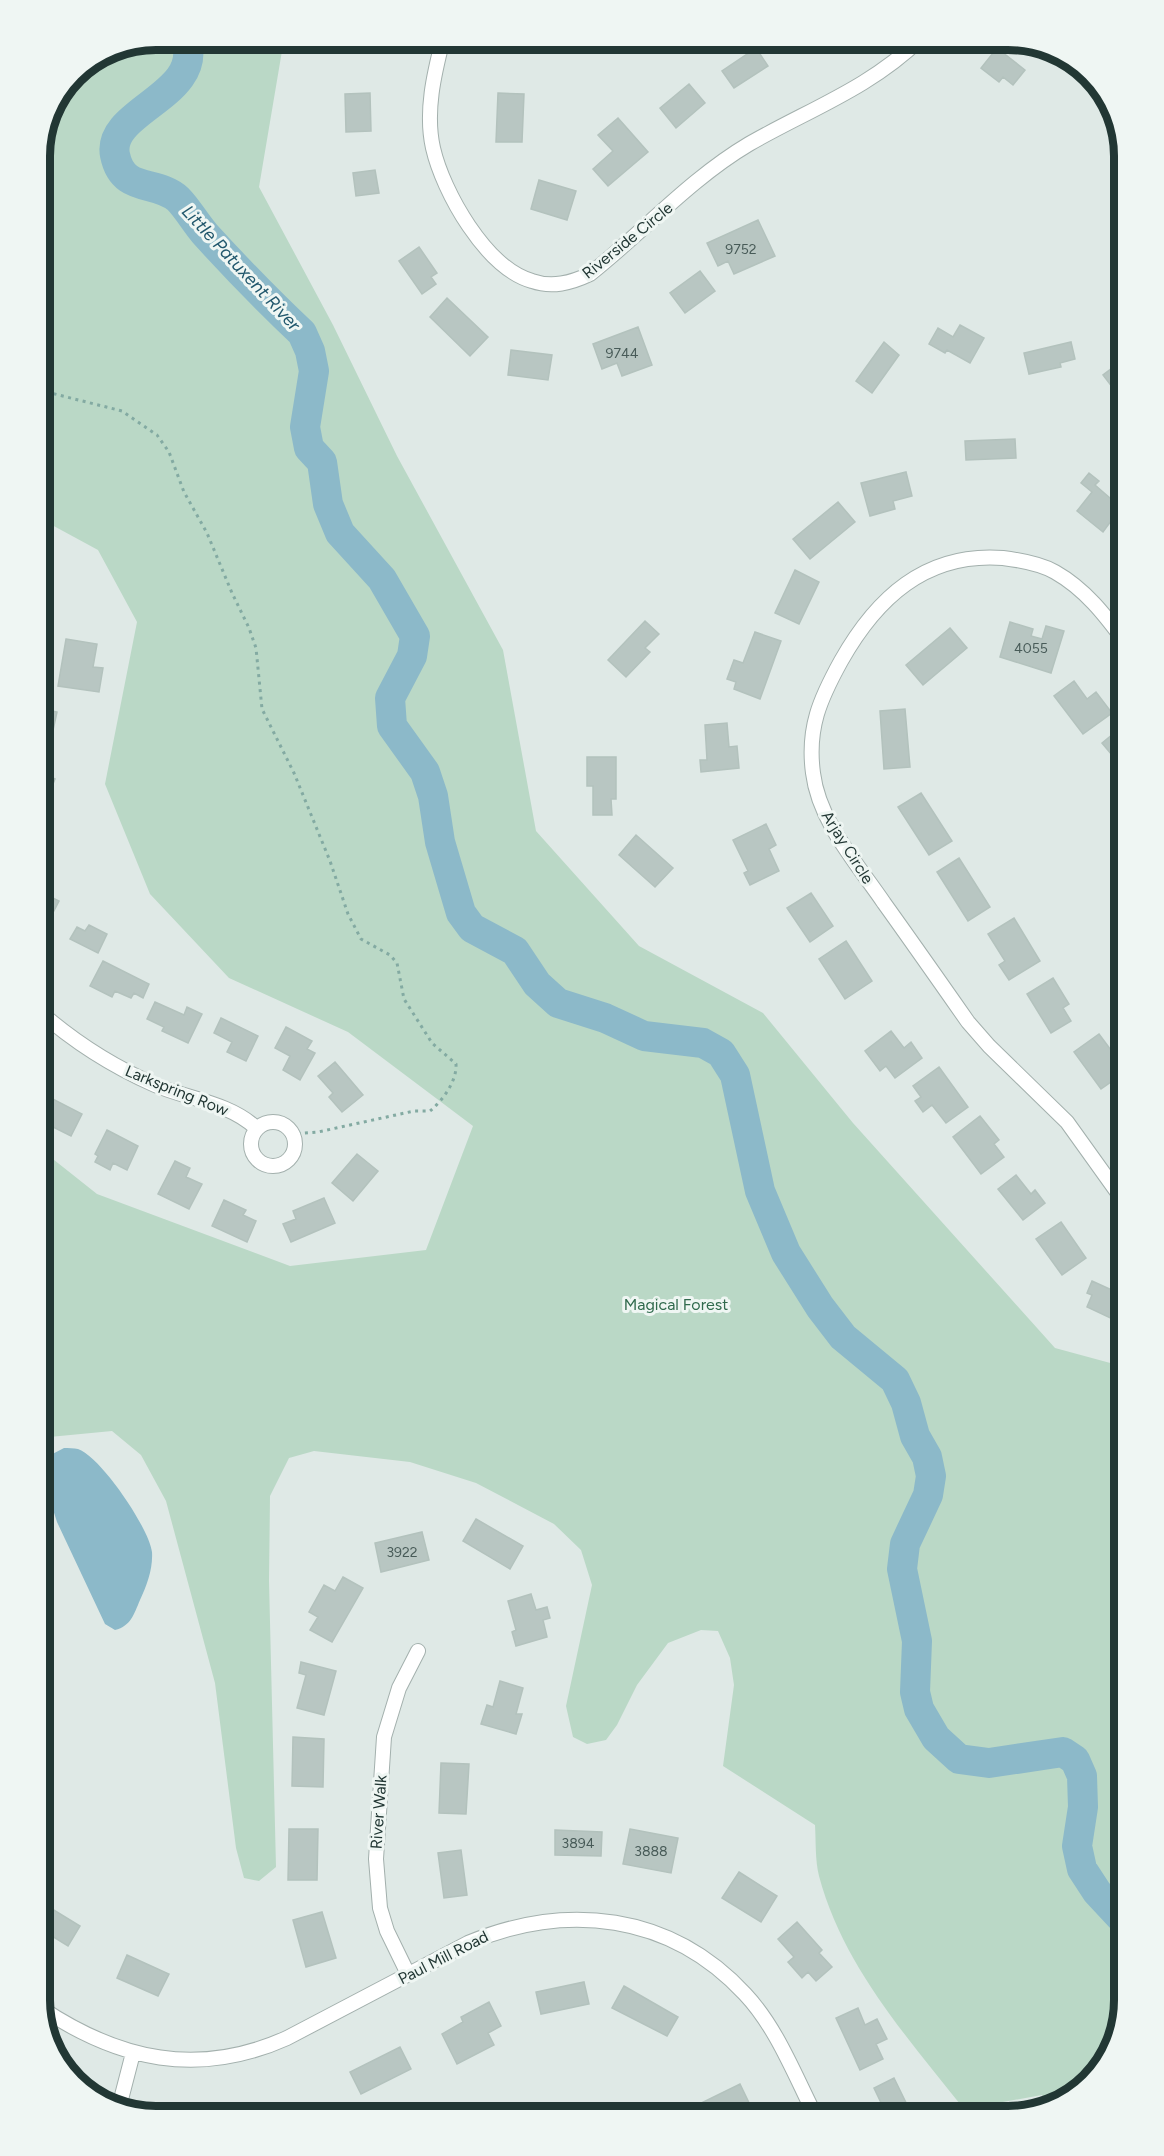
<svg xmlns="http://www.w3.org/2000/svg" width="1164" height="2156" font-family="Figtree,sans-serif">
	<style>
		.green { fill: #bad8c6 }
		.water { fill: #8cb9c9 }
		.lines { fill: none; stroke-linecap: round; stroke-linejoin: round }
		.river { stroke: #8cb9c9; stroke-width: 30 }
		.building { fill: #b8c6c2; stroke: #b3c2bd; stroke-width: 1.5 }
		.street-casing { stroke: #a3b0ad; stroke-width: 16 }
		.path { stroke: #83aaa2; stroke-width: 3; stroke-dasharray: 3 4.5; stroke-linecap: butt }
		.street { stroke: #fff; stroke-width: 14 }
		.labels { text-anchor: middle; stroke-width: 6; stroke-linejoin: round; paint-order: stroke }
		.number-label { font-size: 14px; fill: #485b58 }
		.street-label { font-size: 16px; fill: #223734; stroke: #eff6f3 }
		.park-label { font-size: 16px; fill: #306a4d; stroke: #eff6f3 }
		.water-label { font-size: 18px; font-style: italic; fill: #22586d; stroke: #eff6f3 }
		.rim { fill: none; stroke: #223734; stroke-width: 8 }
	</style>
	<rect width="100%" height="100%" fill="#dfe9e6"/>
	<path class="green" d="M156,39H284L259,187L333,325L397,456L503,650L536,831L639,946L763,1013L853,1123L1055,1348L1125,1367V2000L1105,2065L1053,2108L1049,2109L1042,2095L964,2109C907,2037 843,1966 819,1876C815,1860 816,1841 815,1825L723,1766L734,1685L730,1658L718,1631L701,1630L668,1643L637,1685L617,1725L606,1740L587,1744L573,1737L566,1706L592,1585L581,1550L554,1524L476,1483L410,1462L314,1451L289,1458L270,1496L269,1581L276,1867L259,1881L244,1878L236,1848L215,1683L166,1501L141,1455L112,1431L39,1438V1148L97,1194L290,1266L426,1250L473,1126L348,1032L229,978L150,894L105,784L137,622L98,550L39,518V149L51,105L74,73L112,48Z"/>
	<path class="water" d="M64,1448C68,1448 74,1448 78,1449C101,1457 149,1528 152,1552C153,1569 147,1585 140,1600C134,1614 131,1626 115,1630L105,1624L57,1522L39,1466V1461Z"/>
	<g class="lines">
		<path class="river" d="M186,39C205,96 106,110 115,155C123,194 156,179 178,199C188,209 196,224 206,235C237,269 269,302 302,333L310,351L314,371L305,427L309,448L322,462L328,504L340,533L382,579L415,636L412,656L390,698L392,726L425,772L433,796L440,842L461,913L472,928L515,951L537,984L558,1003L605,1018L644,1036L703,1043L721,1053L735,1075L760,1191L786,1253L820,1307L843,1337L895,1380L906,1403L915,1436L927,1457L931,1476L928,1495L905,1544L902,1569L917,1641L915,1692L919,1709L936,1738L959,1759L989,1763L1063,1752L1075,1760L1082,1776L1083,1807L1077,1846L1082,1869L1097,1892L1125,1922"/>
	</g>
	<path class="building" d="M804,39H827L810,49Z
		M756,48L768,66L734,88L722,71Z
		M997,48L1025,70L1013,85L1003,77L999,82L981,68Z
		M689,84L705,103L676,128L660,108Z
		M370,93L371,131L346,132L345,94Z
		M498,93L524,94L522,142H496Z
		M618,118L648,152L608,186L593,169L613,151L598,135Z
		M375,170L379,193L356,196L353,173Z
		M539,180L576,191L567,220L531,209Z
		M758,220L775,256L734,274L728,261L718,266L707,243Z
		M419,247L437,273L431,277L436,284L422,294L399,261Z
		M700,271L715,291L685,313L670,293Z
		M447,298L488,337L470,356L430,317Z
		M960,325L984,338L970,363L947,350L945,353L929,344L938,328L953,337Z
		M638,327L652,365L622,376L617,363L602,369L593,344Z
		M884,342L899,355L872,393L856,381Z
		M1071,342L1075,359L1060,363L1061,367L1029,374L1024,353Z
		M511,350L552,355L548,380L508,375Z
		M1120,362L1125,369V404L1103,375Z
		M1015,439L1016,458L966,460L965,441Z
		M906,472L912,496L893,501L895,509L870,516L861,483Z
		M1089,473L1099,481L1095,485L1110,498L1114,493L1125,502L1103,532L1077,511L1092,492L1081,483Z
		M838,502L855,522L810,559L793,539Z
		M795,570L819,582L799,624L775,613Z
		M645,621L659,634L645,648L650,652L626,677L608,660Z
		M1010,622L1033,629L1031,636L1042,639L1046,626L1064,631L1051,673L1000,657Z
		M950,628L967,648L923,685L906,665Z
		M755,632L781,641L760,699L734,689L736,682L727,679L734,660L743,663Z
		M66,639L97,644L93,667L103,668L99,692L58,686Z
		M1074,681L1087,699L1096,692L1112,713L1083,734L1054,696Z
		M39,708L57,712L49,748L39,746Z
		M905,709L910,767L884,769L880,711Z
		M727,723L729,747L737,746L739,768L701,772L700,760H707L705,725Z
		M1125,724V765L1122,767L1102,743Z
		M587,757H616V799H611L612,815H593V786H587Z
		M39,772L55,779L43,809L39,807Z
		M921,793L952,841L929,855L898,807Z
		M766,824L776,845L769,849L779,871L750,885L744,873L748,871L733,840Z
		M636,835L673,868L655,887L619,855Z
		M959,858L990,907L968,921L937,872Z
		M39,891L59,901L47,924L39,920Z
		M811,893L833,926L810,942L787,908Z
		M1014,918L1040,961L1009,980L999,965L1005,961L988,934Z
		M89,925L107,934L98,953L70,939L77,927L85,931Z
		M846,941L872,981L845,999L819,959Z
		M103,961L149,984L143,998L134,993L131,998L115,991L112,997L90,986Z
		M1053,978L1069,1004L1063,1008L1071,1021L1051,1033L1027,994Z
		M155,1002L184,1015L187,1007L202,1014L188,1043L162,1031L164,1027L147,1019Z
		M221,1018L258,1036L246,1061L227,1052L232,1042L214,1033Z
		M286,1027L312,1041L307,1049L315,1053L300,1080L283,1070L290,1056L275,1048Z
		M891,1031L904,1048L911,1042L922,1058L895,1078L886,1066L880,1071L865,1051Z
		M1099,1034L1125,1069V1072L1101,1089L1074,1052Z
		M335,1062L363,1095L342,1112L329,1097L333,1093L318,1076Z
		M939,1067L968,1107L946,1123L932,1105L923,1112L915,1101L921,1097L913,1086Z
		M39,1096L50,1102L51,1098L82,1114L71,1136L39,1120Z
		M980,1116L999,1140L994,1144L1004,1157L981,1174L953,1137Z
		M107,1130L138,1146L127,1170L113,1163L110,1170L95,1162L98,1156L95,1154Z
		M357,1154L378,1171L353,1201L332,1183Z
		M175,1161L190,1168L186,1177L202,1184L189,1209L158,1194Z
		M1016,1175L1031,1194L1035,1190L1045,1203L1023,1220L998,1189Z
		M324,1198L335,1223L291,1242L283,1224L296,1219L293,1211Z
		M224,1200L246,1210L243,1215L256,1221L247,1242L212,1226Z
		M1061,1222L1086,1258L1062,1275L1036,1239Z
		M1092,1281L1125,1296V1309L1119,1322L1087,1307L1092,1295L1087,1293Z
		M476,1519L523,1546L510,1569L463,1541Z
		M422,1532L429,1560L381,1572L375,1543Z
		M343,1577L363,1588L332,1642L310,1630L318,1617L309,1612L324,1585L335,1591Z
		M531,1594L536,1610L547,1607L550,1618L543,1620L547,1637L516,1646L512,1632L516,1630L508,1601Z
		M301,1662L336,1671L324,1715L297,1708L306,1675L299,1673Z
		M500,1681L523,1688L516,1714H522L516,1734L481,1724L487,1705L493,1707Z
		M293,1737L324,1739L323,1787L292,1786Z
		M441,1763L469,1764L466,1814L439,1813Z
		M289,1829H318L317,1880H288Z
		M630,1829L678,1838L671,1873L623,1864Z
		M555,1830L602,1832L601,1856L555,1855Z
		M461,1850L467,1895L444,1898L438,1853Z
		M739,1872L777,1896L761,1922L722,1898Z
		M39,1901L80,1926L68,1946L39,1928Z
		M322,1912L336,1958L306,1967L293,1920Z
		M797,1922L822,1950L819,1953L832,1967L816,1981L808,1972L802,1978L788,1962L794,1957L778,1939Z
		M127,1955L169,1974L158,1996L117,1978Z
		M584,1982L589,2004L541,2014L536,1992Z
		M624,1986L678,2017L667,2036L612,2008Z
		M489,2002L501,2026L488,2033L494,2045L457,2064L442,2034L463,2022L461,2017Z
		M858,2008L865,2025L877,2019L887,2039L876,2044L883,2059L860,2070L836,2018Z
		M400,2047L411,2069L361,2094L350,2072Z
		M894,2078L913,2117H883L880,2111L884,2109L874,2088Z
		M740,2084L751,2107L730,2117H702L697,2105Z"/>
	<g class="lines">
		<defs>
			<path id="street" d="M443,39C434,74 425,112 433,148C443,192 486,268 532,281C552,288 571,283 590,274C643,232 690,179 749,144C808,110 870,88 920,39
				M39,1011C73,1041 114,1067 155,1085C188,1099 230,1103 256,1128
				M251 1144a22 22 0 1 1 44 0a22 22 0 1 1-44 0Z
				M1125,1203L1067,1122L989,1046L968,1022C940,982 912,942 884,903C857,863 819,822 813,773C807,728 820,699 841,661C876,599 925,552 1003,558C1019,560 1041,564 1055,572C1085,589 1105,615 1125,642
				M408,1974L387,1931L380,1908L376,1859L384,1737L399,1688L418,1651
				M41,2008C119,2060 198,2078 287,2038L468,1943C566,1902 670,1913 745,1994C777,2028 795,2076 816,2117
				M119,2107L133,2053"/>
		</defs>
		<use href="#street" class="street-casing"/>
		<path class="path" d="M39,390L122,411L157,435L169,452L184,492L207,533L232,593L249,628L256,648L262,709L294,773L330,861L348,914L361,939L390,955L397,963L404,999L432,1043L456,1064C457,1081 443,1100 430,1111H414L318,1132L294,1134"/>
		<use href="#street" class="street"/>
	</g>
	<g class="labels">
		<g class="number-label">
			<text x="741" y="254">9752</text>
			<text x="622" y="358">9744</text>
			<text x="1031" y="653">4055</text>
			<text x="402" y="1557">3922</text>
			<text x="578" y="1848">3894</text>
			<text x="651" y="1856">3888</text>
		</g>
		<g class="street-label">
			<text transform="translate(627 240) rotate(-39)" y="6">Riverside Circle</text>
			<text transform="translate(848 847) rotate(58)" y="6">Arjay Circle</text>
			<text transform="translate(177 1090) rotate(22)" y="6">Larkspring Row</text>
			<text transform="translate(378 1812) rotate(-86)" y="6">River Walk</text>
			<text transform="translate(443 1957) rotate(-27)" y="6">Paul Mill Road</text>
		</g>
		<g class="park-label">
			<text x="676" y="1310">Magical Forest</text>
		</g>
		<g class="water-label">
			<text transform="translate(241 268) rotate(47)" y="6">Little Patuxent River</text>
		</g>
	</g>
	<path d="M0 0H1164V2156H0ZM156 50H1008A106 106 0 0 1 1114 156V2000A106 106 0 0 1 1008 2106H156A106 106 0 0 1 50 2000V156A106 106 0 0 1 156 50Z" fill="#eff6f3" fill-rule="evenodd"/>
	<path class="rim" d="M156 50H1008A106 106 0 0 1 1114 156V2000A106 106 0 0 1 1008 2106H156A106 106 0 0 1 50 2000V156A106 106 0 0 1 156 50Z"/>
</svg>
